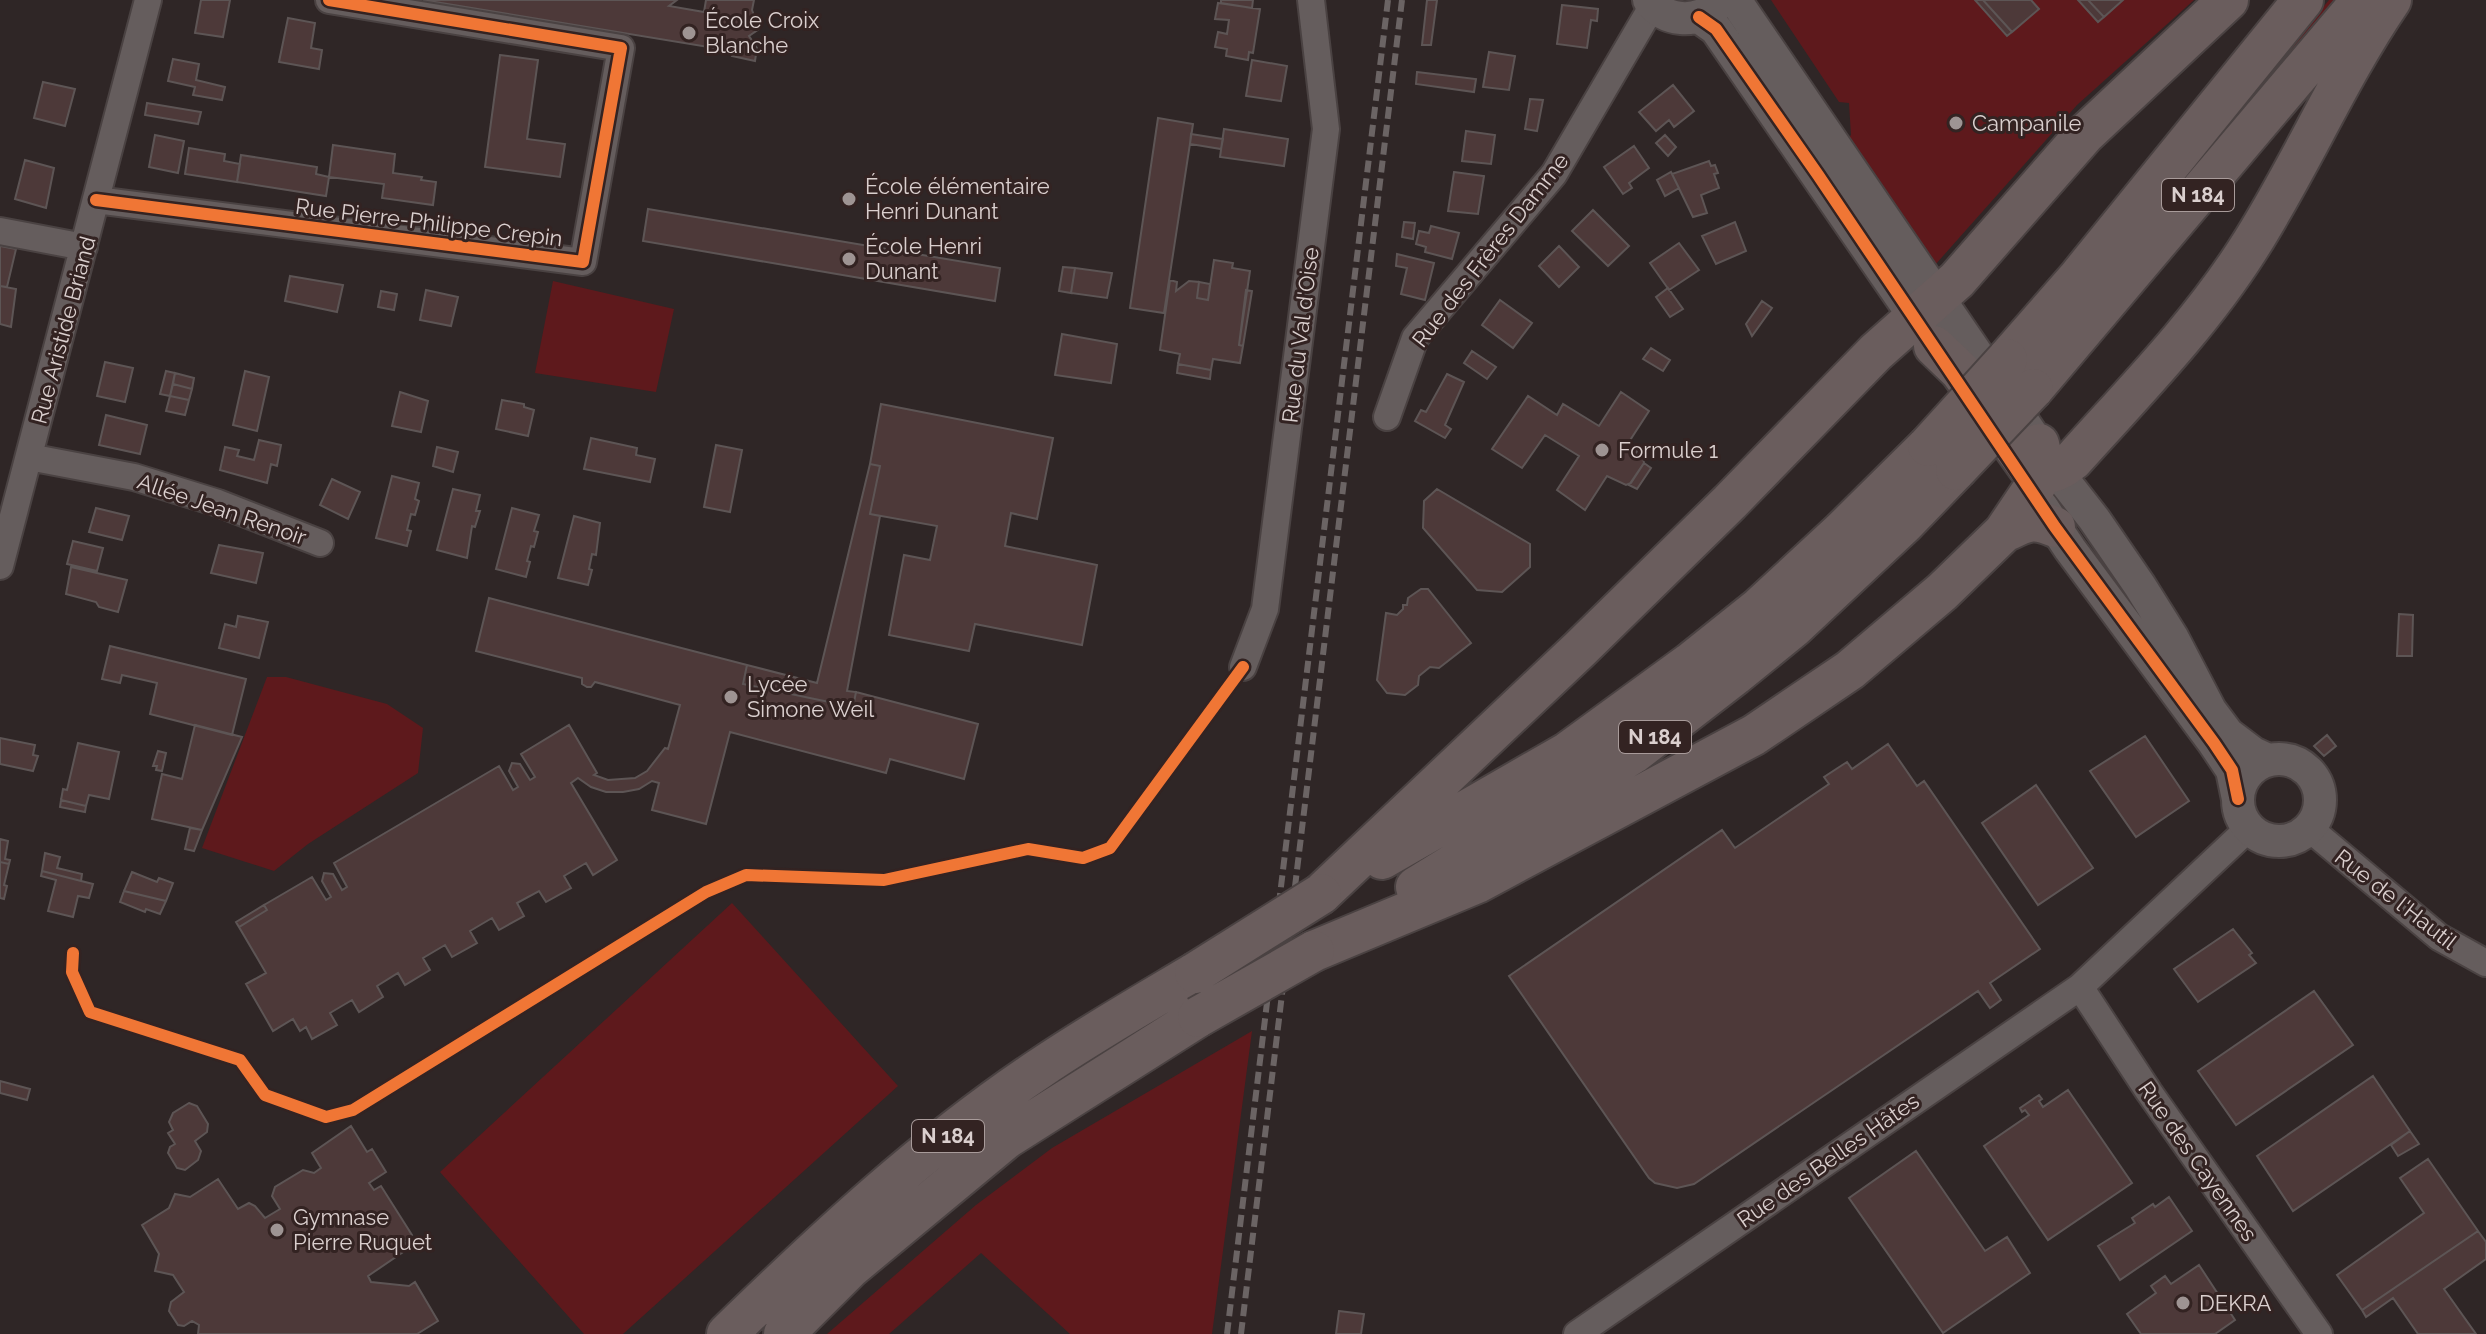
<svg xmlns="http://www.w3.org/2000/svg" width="2486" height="1334" font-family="Raleway,sans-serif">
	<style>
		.green { fill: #5e191c }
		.building { fill: #4d3939; stroke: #5d5555; stroke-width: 2 }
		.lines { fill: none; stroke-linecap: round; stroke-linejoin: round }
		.minor-casing { stroke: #4a4242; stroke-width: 30 }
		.tertiary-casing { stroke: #4a4242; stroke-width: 36 }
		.primary-casing { stroke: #4a4242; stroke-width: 44 }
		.minor { stroke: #655d5d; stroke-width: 26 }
		.tertiary { stroke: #655d5d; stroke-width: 32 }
		.primary { stroke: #6a5d5d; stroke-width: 40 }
		.rail { stroke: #6b6464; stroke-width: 6; stroke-dasharray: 12 6; stroke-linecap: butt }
		.primary-bridge-casing { stroke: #4a4242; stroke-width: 44; stroke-linecap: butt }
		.primary-bridge { stroke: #6a5d5d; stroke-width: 40 }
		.cycleway-casing { stroke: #332322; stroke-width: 17 }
		.cycleway { stroke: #f07635; stroke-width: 12 }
		.poi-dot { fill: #9e9493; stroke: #332322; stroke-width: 3 }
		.labels { text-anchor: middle; stroke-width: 6; stroke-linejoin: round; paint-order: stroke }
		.shield { fill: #332322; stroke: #a89b9a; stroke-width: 2 }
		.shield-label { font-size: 20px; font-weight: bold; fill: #dacfce }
		.poi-label { font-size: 22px; fill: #dacfce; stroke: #332322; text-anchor: start }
		.street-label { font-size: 22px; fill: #dacfce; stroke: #332322 }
	</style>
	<rect width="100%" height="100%" fill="#2f2626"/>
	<path class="green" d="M1771,0H2194L2077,105L1935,265L1846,141L1851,135L1849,103L1839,102Z
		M2329,0H2342L2167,199Z
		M553,281L674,309L656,392L535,373Z
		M267,677H286L387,704L423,728L418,773L308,844L274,871L202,848Z
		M732,903L898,1086L623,1334H584L440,1172Z
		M1252,1031L1212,1334H1070L981,1253L889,1334H827L976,1205L1052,1148Z"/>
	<path class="building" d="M201,0H230L223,37L195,33Z
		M423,0H677L669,6L704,12L706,0H754L752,10L759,29L749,36L757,48L755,61L732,56L733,51Z
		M1221,0H1253L1252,8L1221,3Z
		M1427,0H1437L1431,45H1422Z
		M1975,0H1983L2012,32L2007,36Z
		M1983,0H2031L2039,9L2012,32Z
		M2078,0H2088L2104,17L2098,22Z
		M2088,0H2123L2104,17Z
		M1218,3L1260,9L1253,53L1249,52L1248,60L1226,56L1227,49L1215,47L1218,32L1227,34L1229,20L1215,19Z
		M1562,5L1598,9L1597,21L1591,20L1587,48L1557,44Z
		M288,18L315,23L311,48L322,50L319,69L279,62Z
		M1489,52L1515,56L1509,90L1483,87Z
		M500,55L538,60L527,139L565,144L560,177L485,167Z
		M173,59L199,64L196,80L225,87L222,100L193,95L195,87L168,81Z
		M1252,60L1287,66L1281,101L1246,96Z
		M1417,72L1476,79L1474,92L1416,84Z
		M43,82L75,89L65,126L34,118Z
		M1673,85L1694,111L1674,127L1669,120L1656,131L1639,112Z
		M1530,99L1543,100L1537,131L1525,129Z
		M147,103L201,112L198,124L145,115Z
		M1158,118L1193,124L1164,313L1130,308Z
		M1224,129L1288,139L1284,166L1220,157Z
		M1466,131L1495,135L1491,164L1462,161Z
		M1191,134L1223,139L1221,149L1190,144Z
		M155,135L184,141L178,173L149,167Z
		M1665,135L1676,147L1668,156L1656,143Z
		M333,145L395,154L393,173L422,177L421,180L436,182L433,205L382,198L384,184L329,177Z
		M1634,146L1649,168L1629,183L1632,188L1623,194L1604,167Z
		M189,148L225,154L224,161L240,164L237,182L185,174Z
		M241,155L317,167L316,174L329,177L326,196L237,182Z
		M25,160L54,168L46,208L15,199Z
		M1709,161L1711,166L1715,165L1718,173L1714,174L1719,188L1701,195L1707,213L1693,217L1672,174Z
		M1454,172L1484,176L1478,214L1448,211Z
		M1671,172L1679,188L1665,196L1657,180Z
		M648,209L1000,268L995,301L643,241Z
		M1593,210L1629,246L1608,266L1572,231Z
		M1404,222L1415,223L1413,239L1402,237Z
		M1735,222L1746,251L1716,264L1702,236Z
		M1431,226L1459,233L1452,259L1425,252L1426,247L1416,244L1419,231L1429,233Z
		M1679,243L1699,270L1669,290L1650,263Z
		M0,246L16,249L7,287L0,286Z
		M1559,246L1579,267L1559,287L1539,266Z
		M1397,254L1434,263L1425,300L1401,294L1407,268L1396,266Z
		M1214,260L1233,263L1232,268L1250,271L1239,345L1243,346L1240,363L1213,359L1211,370L1178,364L1180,354L1160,350L1170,280L1177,282L1176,291L1189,281L1199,282L1197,298L1208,300Z
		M1063,267L1075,268L1071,293L1059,291Z
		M1075,268L1112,273L1107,298L1071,293Z
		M290,276L343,285L337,312L285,301Z
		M1199,282L1210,284L1208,300L1197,298Z
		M0,286L16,289L11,327L0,324Z
		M1668,288L1683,309L1670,317L1656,297Z
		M426,290L458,297L451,326L420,320Z
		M1246,290L1252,291L1243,346L1239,345Z
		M381,291L397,294L394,310L378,307Z
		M1500,300L1532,323L1513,348L1482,325Z
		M1762,301L1772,308L1752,336L1746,324Z
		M1062,334L1117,344L1111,383L1055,375Z
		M1651,348L1670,360L1663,371L1643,359Z
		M1472,351L1496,367L1487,379L1464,363Z
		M105,362L133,368L125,402L97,396Z
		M1178,364L1211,370L1210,379L1177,373Z
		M166,371L175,373L170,396L160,394Z
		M245,371L269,377L257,431L233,425Z
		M175,373L194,378L192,389L173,384Z
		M1447,374L1464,382L1445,425L1451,429L1445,438L1415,421L1421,410L1426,412Z
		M173,384L192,389L189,400L170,396Z
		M400,392L428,401L421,432L392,426Z
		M1621,392L1649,411L1627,445L1637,451L1636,454L1643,458L1644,463L1631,483L1626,485L1607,476L1585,510L1557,490L1579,456L1545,435L1522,468L1492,449L1528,396L1557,415L1563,404L1599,426Z
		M170,396L189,400L185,415L166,411Z
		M502,400L524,404V407L534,410L528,436L496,429Z
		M881,404L1053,438L1037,519L1011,513L1005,546L1097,565L1082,645L975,624L969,651L889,635L904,555L930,560L937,526L870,514L880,466L870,464Z
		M106,415L147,425L140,454L99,445Z
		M591,438L637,448L636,455L655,459L650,482L584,469Z
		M259,440L281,445L277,466L271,464L267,483L220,470L225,447L239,450L237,456L254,460Z
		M716,445L742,450L730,512L704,507Z
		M437,447L458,452L453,472L433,466Z
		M1644,463L1651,468L1637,489L1629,485Z
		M870,464L880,466L870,514L880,516L847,691L856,692L853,707L743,684L747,665L817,683Z
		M392,476L419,483L415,499L419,501L415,515L411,514L407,530L411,531L407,546L376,538Z
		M332,479L360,492L348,519L320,505Z
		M453,489L480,495L476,511H480L475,527L472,526L467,558L437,550Z
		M1437,489L1530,544V567L1502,592L1477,590L1423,528L1424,501Z
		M96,508L129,516L122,540L89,532Z
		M512,508L539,515L534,531L538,532L534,547L531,546L527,561L530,562L526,577L496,569Z
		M574,516L600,523L596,555L592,554L589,569L592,570L588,585L558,578Z
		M73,541L103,548L97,571L67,564Z
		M219,545L263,553L256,583L211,573Z
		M71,567L127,580L118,612L99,607L96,602L66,594Z
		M1421,589H1428L1471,643L1439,668L1430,667L1419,676L1418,685L1405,695L1387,693L1377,680L1386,613L1397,615L1403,609V605H1407L1408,598Z
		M489,598L747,665L743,684L853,707L856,692L978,724L964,779L890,759L886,773L730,732L706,824L652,810L659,783L652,781L639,789L623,792H606L591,787L578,778L571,783L617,860L593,875L586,863L564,876L571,888L546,902L539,891L517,903L524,916L499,930L492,918L470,931L477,943L452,957L445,945L423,958L430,970L405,985L398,973L377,986L383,997L359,1012L352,1000L330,1013L337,1025L312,1039L306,1027L300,1031L293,1019L273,1031L246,984L266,973L239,927L267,910L264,905L312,877L326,900L331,897L322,881L324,873L333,874L342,890L347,887L334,863L499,766L513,790L518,787L509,771L512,763L520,764L530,780L535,777L521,754L569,725L597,773L594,775L608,780L635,778L647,771L665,748L668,749L680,705L595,682L591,687H587L582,684V678L476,651Z
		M2399,614L2413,615L2412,656H2397Z
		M238,616L268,622L259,658L219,648L225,624L236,627Z
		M110,646L246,679L232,735L150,714L157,683L122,675L120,683L102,679Z
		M195,725L242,737L202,830L152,819L162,774L182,779Z
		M2327,735L2336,746L2324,756L2314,746Z
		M2145,736L2189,801L2136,837L2090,771Z
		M0,738L35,745L33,755L38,756L33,771L0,764Z
		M78,743L119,752L109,799L89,795L86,806L61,800L63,789L67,790Z
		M1888,744L1917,786L1924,781L2040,949L1990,983L2001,1000L1990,1008L1978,991L1694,1184L1677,1188L1655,1183L1649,1178L1509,976L1722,830L1735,848L1829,784L1824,777L1847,762L1852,769Z
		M158,751L166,753L162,771L156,770L157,766H153Z
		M2036,785L2093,868L2038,905L1982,823Z
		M61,800L86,806L85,812L60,807Z
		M190,828L202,830L194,851L185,849Z
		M0,839L8,841L5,859L10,860L9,864L0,862Z
		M45,853L60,857L57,868L82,874L81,881L42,871Z
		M0,862L9,864L4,885L7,886L4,899L0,898Z
		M42,871L93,884L89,898L78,896L73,917L48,911L56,880L41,876Z
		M132,872L157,882L159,878L173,883L166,901L124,891Z
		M124,891L166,901L160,914L146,909L145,912L120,902Z
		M264,905L267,910L239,927L236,922Z
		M2233,929L2252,953L2249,955L2256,963L2198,1002L2174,969Z
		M2314,991L2353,1045L2236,1125L2198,1071Z
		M2373,1076L2410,1131L2293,1211L2257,1156Z
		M0,1081L30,1089L27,1100L0,1093Z
		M2068,1090L2132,1183L2048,1240L1984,1146L2029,1115L2025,1110L2022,1112L2020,1108L2039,1095L2042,1099L2039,1101L2043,1107Z
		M189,1103L197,1106L208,1124L207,1132L195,1141L201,1151L198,1160L185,1170L177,1168L168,1153L170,1147L175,1144L168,1133L173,1130L169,1122L173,1113Z
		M351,1126L367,1152L372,1149L386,1172L369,1183L374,1190L381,1186L412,1235L404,1241L409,1248L368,1276L371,1282L409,1286L415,1282L438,1321L417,1334H198L199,1325L192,1321L184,1326L178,1325L169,1311L171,1302L184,1292L173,1275L155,1271L159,1254L142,1225L169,1208L175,1194L190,1197L218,1179L238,1209L249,1203L255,1206L265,1218L280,1209L272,1196L275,1187L303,1170L314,1173L321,1168L312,1153Z
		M2410,1131L2419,1144L2398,1156L2391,1145Z
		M1916,1151L1985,1251L2007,1237L2030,1273L1943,1333L1849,1198Z
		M2428,1159L2478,1231L2362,1310L2337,1275L2424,1213L2400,1178Z
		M2169,1197L2192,1231L2120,1280L2098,1246L2135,1223L2132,1218L2153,1204L2155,1207Z
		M2478,1231L2486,1242V1259L2444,1289L2476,1334H2418L2393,1298L2366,1317L2362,1310Z
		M2199,1265L2235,1320L2215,1334H2141L2127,1314L2156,1293L2151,1286L2165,1276L2171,1284Z
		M1339,1311L1364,1314L1361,1334H1336Z"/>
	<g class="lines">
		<defs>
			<path id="minor" d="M96,200L583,262L621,48L329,0
				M0,231L84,247
				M1387,417L1415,338L1554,174L1653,5
				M29,457L134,477L218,503L320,543
				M0,566L148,0
				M1243,667L1265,609L1326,129L1311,0
				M2310,829L2439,937L2486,963
				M2080,987L2149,1092L2319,1334
				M1577,1334L2080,987L2249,828"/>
			<path id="tertiary" d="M1649,0C1665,22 1696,24 1716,6
				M1735,0L2058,473L2094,519L2140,586L2172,637L2210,710L2228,734L2253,753L2268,760
				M1699,17L1716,29L1927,335
				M2042,507L2070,549L2214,743L2232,770L2238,799
				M2238 800a41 41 0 1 1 82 0a41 41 0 1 1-82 0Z"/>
			<path id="primary" d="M1934,346L1960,371L2028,467C2047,477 2057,473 2073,460C2134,392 2199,326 2248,249C2300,168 2337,79 2391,0
				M2007,359L2077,279L2303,0
				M2033,389L2362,0
				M2004,532C2026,522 2032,517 2055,527
				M1382,859L1568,752L1690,663L1760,607L1841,532L1928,446
				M1416,887L1634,753L1735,675L1794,627L1904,524L1956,470
				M1321,894L1580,649L1730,502L1876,352L1957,280L2084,135L2228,0
				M1314,951L1477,883L1754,735L1850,670L1942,592L2004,532L2037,483L2042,458L2039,444
				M727,1334C825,1239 925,1145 1039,1069C1089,1035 1143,1004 1195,973
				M784,1334L850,1268L1007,1138L1198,1017"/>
		</defs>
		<use href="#minor" class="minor-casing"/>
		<use href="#tertiary" class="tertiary-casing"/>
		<use href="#primary" class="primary-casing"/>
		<use href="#minor" class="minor"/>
		<use href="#tertiary" class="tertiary"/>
		<use href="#primary" class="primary"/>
		<path class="rail" d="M1227,1334L1388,0
			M1241,1334L1402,0"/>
		<defs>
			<path id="primary-bridge" d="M1928,446L2007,359
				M1956,470L2033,389
				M1195,973L1321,894
				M1198,1017L1314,951"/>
		</defs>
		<use href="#primary-bridge" class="primary-bridge-casing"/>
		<use href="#primary-bridge" class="primary-bridge"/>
		<defs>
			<path id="cycleway" d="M1699,17L1716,29L1818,175L2055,527L2214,743L2232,770L2238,799
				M96,200L583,262L621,48L329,0
				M73,953L72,972L90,1012L240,1060L265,1095L326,1117L353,1110L706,892L746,875L884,880L1028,849L1083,858L1110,848L1243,667"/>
		</defs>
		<use href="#cycleway" class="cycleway-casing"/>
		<use href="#cycleway" class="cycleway"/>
	</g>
	<g class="poi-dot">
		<circle cx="689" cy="33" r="8"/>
		<circle cx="1956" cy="123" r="8"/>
		<circle cx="849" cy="199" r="8"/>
		<circle cx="849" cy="259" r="8"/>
		<circle cx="1602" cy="450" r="8"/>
		<circle cx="731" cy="697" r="8"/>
		<circle cx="277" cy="1230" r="8"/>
		<circle cx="2183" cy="1303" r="8"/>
	</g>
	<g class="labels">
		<g class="shield">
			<rect x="2162" y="179" width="72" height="32" rx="6"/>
			<rect x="1619" y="721" width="72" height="32" rx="6"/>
			<rect x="912" y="1120" width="72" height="32" rx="6"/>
		</g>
		<g class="shield-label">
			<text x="2198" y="202">N 184</text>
			<text x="1655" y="744">N 184</text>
			<text x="948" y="1143">N 184</text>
		</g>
		<g class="poi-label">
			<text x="705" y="28">École Croix<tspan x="705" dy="25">Blanche</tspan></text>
			<text x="1972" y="131">Campanile</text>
			<text x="865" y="194">École élémentaire<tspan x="865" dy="25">Henri Dunant</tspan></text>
			<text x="865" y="254">École Henri<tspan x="865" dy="25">Dunant</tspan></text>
			<text x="1618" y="458">Formule 1</text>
			<text x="747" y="692">Lycée<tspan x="747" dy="25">Simone Weil</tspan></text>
			<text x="293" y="1225">Gymnase<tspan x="293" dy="25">Pierre Ruquet</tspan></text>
			<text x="2199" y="1311">DEKRA</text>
		</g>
		<g class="street-label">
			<text transform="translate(429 222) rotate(7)" y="8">Rue Pierre-Philippe Crepin</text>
			<text transform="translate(1490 250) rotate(-52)" y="8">Rue des Frères Damme</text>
			<text transform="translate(63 330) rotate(-75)" y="8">Rue Aristide Briand</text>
			<text transform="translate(1300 335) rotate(-83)" y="8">Rue du Val d'Oise</text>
			<text transform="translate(222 509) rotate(19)" y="8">Allée Jean Renoir</text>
			<text transform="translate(2396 899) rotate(38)" y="8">Rue de l'Hautil</text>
			<text transform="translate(1828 1160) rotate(-35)" y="8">Rue des Belles Hâtes</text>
			<text transform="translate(2198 1161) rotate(55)" y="8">Rue des Cayennes</text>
		</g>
	</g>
</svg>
